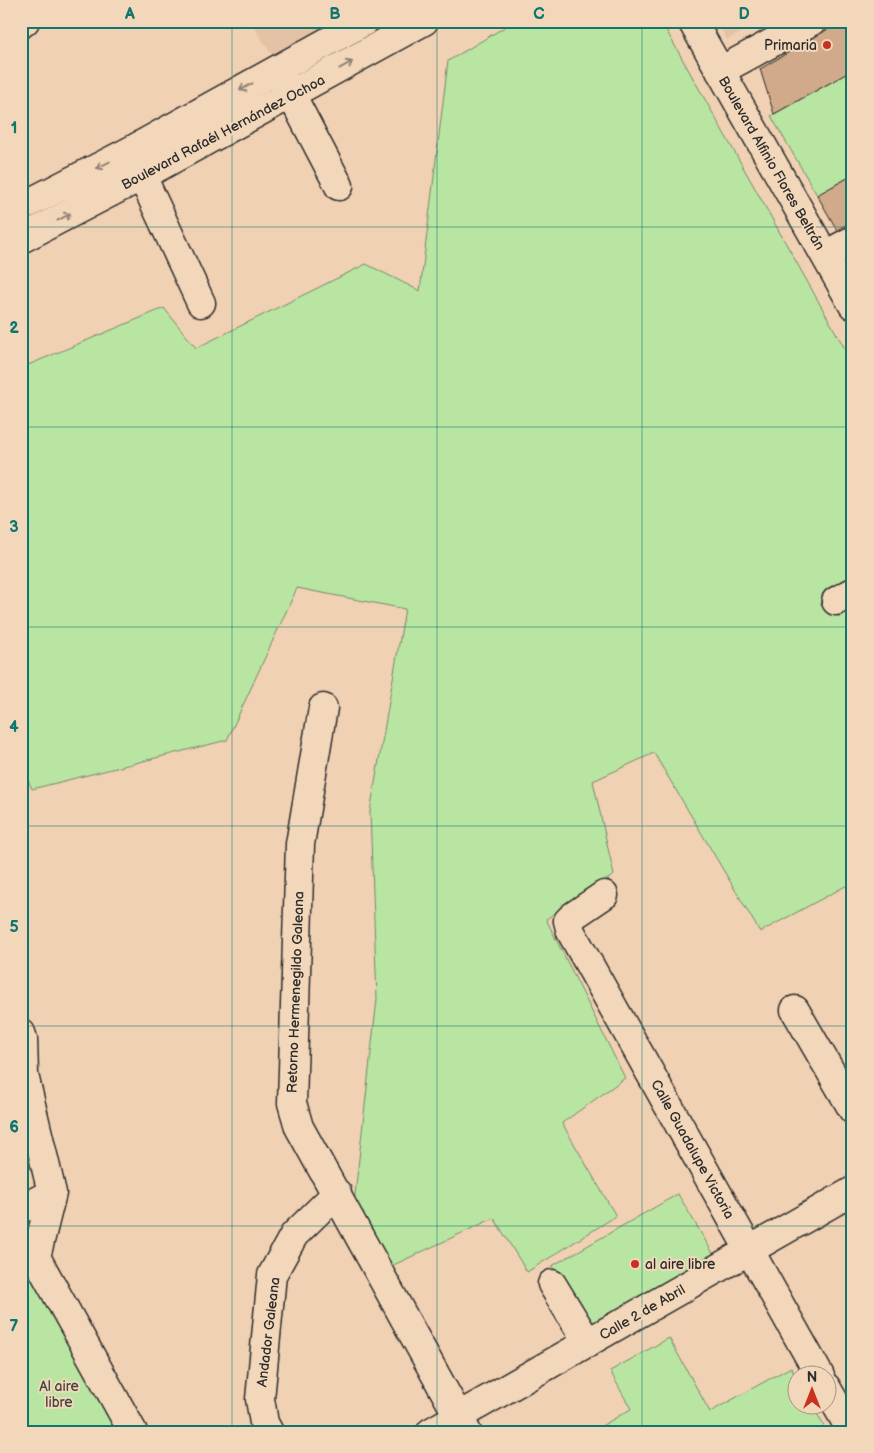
<svg xmlns="http://www.w3.org/2000/svg" width="874" height="1453" font-family="'Balsamiq Sans',sans-serif">
	<style>
		.built { fill: #e3c2a5 }
		.green { fill: #b9e5a3; stroke: #728867 }
		.building { fill: #d0aa8a; stroke: #2b2b2b }
		.lines { fill: none; stroke-linecap: round; stroke-linejoin: round }
		.minor-casing { stroke: #2b2b2b; stroke-width: 31 }
		.minor { stroke: #f3d7ba; stroke-width: 28 }
		.oneway { stroke: #8f8172 }
		.grid { fill: none; stroke: #0f766e; stroke-width: 1; stroke-opacity: 0.55 }
		.poi-dot { fill: #c8321e; stroke: #f3d7ba; stroke-width: 2 }
		.labels { text-anchor: middle; stroke-width: 4; stroke-linejoin: round; paint-order: stroke }
		.poi-label { font-size: 14px; fill: #2b2b2b; stroke: #f3d7ba; text-anchor: end }
		.street-label { font-size: 14px; fill: #2b2b2b; stroke: #f3d7ba }
		.park-label { font-size: 14px; fill: #40473d; stroke: #f3d7ba }
		.neatline { fill: none; stroke: #0f766e; stroke-width: 2 }
		.grid-label { font-size: 16px; text-anchor: middle; font-weight: bold; fill: #0f766e }
	</style>
	<rect width="100%" height="100%" fill="#f1d1b3"/>
	<filter id="ink" filterUnits="userSpaceOnUse"><feTurbulence type="fractalNoise" baseFrequency=".02" numOctaves="2"/><feDisplacementMap in="SourceGraphic" scale="10" xChannelSelector="R" yChannelSelector="G"/><feConvolveMatrix kernelMatrix="1 2 1 2 8 2 1 2 1" color-interpolation-filters="sRGB"/></filter>
	<g filter="url(#ink)">
		<path class="built" d="M250,21H342L274,58Z
			M717,21H762L727,40Z"/>
		<path class="green" d="M515,21H661L853,363V882L760,932L654,753L593,781L614,875L546,919L625,1078L562,1123L616,1216L527,1272L494,1218L385,1269L354,1203L377,999L370,812L405,609L297,588L227,740L32,789L21,765V368L164,308L196,348L366,264L420,291L448,61Z
			M853,70V175L817,195L771,116Z
			M678,1194L718,1262L591,1334L552,1266Z
			M28,1219L25,1260L125,1432H21V1222Z
			M669,1338L710,1412L791,1367L796,1377V1406H813L827,1432H591L631,1409L610,1371Z"/>
		<path class="building" d="M842,21H853V70L774,114L760,69Z
			M853,175V221L837,230L817,195Z"/>
		<g class="lines">
			<defs>
				<path id="minor" d="M692,21L853,305
					M21,24L25,21
					M720,71L812,21
					M283,79L339,186
					M134,159L201,303
					M21,207L130,151L365,21
					M21,239L142,176L424,21
					M825,255L853,240
					M836,601L853,592
					M323,708L300,844L292,1103L299,1127L467,1432
					M604,895L573,916L568,921L571,932L820,1376
					M795,1010L853,1110
					M21,1033L23,1039L24,1075L52,1193L36,1257L133,1432
					M21,1209L52,1193
					M552,1284L588,1343
					M826,1387L852,1432
					M269,1432L264,1423L260,1399L272,1275L294,1235L337,1193
					M431,1432L853,1191"/>
			</defs>
			<use href="#minor" class="minor-casing"/>
			<use href="#minor" class="minor"/>
		</g>
		<defs><path id="oneway-shaft" d="M-6 0H5M1.5-3L5.5 0L1.5 3" fill="none" stroke-width="1.6" stroke-linecap="round" stroke-linejoin="round" transform="scale(1.25)"/></defs>
		<g class="oneway">
			<use href="#oneway-shaft" transform="translate(346 65) rotate(-29)"/>
			<use href="#oneway-shaft" transform="translate(246 87) rotate(151)"/>
			<use href="#oneway-shaft" transform="translate(103 165) rotate(153)"/>
			<use href="#oneway-shaft" transform="translate(64 217) rotate(-28)"/>
		</g>
	</g>
	<path class="grid" d="M232,21V1432M437,21V1432M642,21V1432M21,227H853M21,427H853M21,627H853M21,826H853M21,1026H853M21,1226H853"/>
	<g class="poi-dot">
		<circle cx="827" cy="45" r="5"/>
		<circle cx="635" cy="1264" r="5"/>
	</g>
	<g class="labels">
		<g class="poi-label">
			<text x="817" y="50">Primaria</text>
			<text x="645" y="1269" text-anchor="start">al aire libre</text>
		</g>
		<g class="street-label">
			<text transform="translate(223 132) rotate(-28)" y="5">Boulevard Rafaél Hernández Ochoa</text>
			<text transform="translate(772 163) rotate(60)" y="5">Boulevard Alfinio Flores Beltrán</text>
			<text transform="translate(295 992) rotate(-88)" y="5">Retorno Hermenegildo Galeana</text>
			<text transform="translate(693 1149) rotate(61)" y="5">Calle Guadalupe Victoria</text>
			<text transform="translate(642 1312) rotate(-30)" y="5">Calle 2 de Abril</text>
			<text transform="translate(268 1332) rotate(-83)" y="5">Andador Galeana</text>
		</g>
		<g class="park-label">
			<text x="59" y="1391">Al aire<tspan x="59" dy="16">libre</tspan></text>
		</g>
	</g>
	<rect width="874" height="1453" fill="none" stroke="#f3d7ba" stroke-width="55"/>
	<g transform="translate(812 1390)"><circle r="24" fill="#f3d7ba" stroke="#a39281"/>
	<path d="M0-4L9 19L0 12L-9 19Z" fill="#c8321e"/>
	<text y="-8" font-size="14" font-weight="bold" text-anchor="middle" fill="#2b2b2b">N</text>
	</g>
	<rect x="28" y="28" width="818" height="1398" class="neatline"/>
	<g class="grid-label">
		<text x="130" y="19">A</text>
		<text x="335" y="19">B</text>
		<text x="539" y="19">C</text>
		<text x="744" y="19">D</text>
		<text x="14" y="133">1</text>
		<text x="14" y="333">2</text>
		<text x="14" y="532">3</text>
		<text x="14" y="732">4</text>
		<text x="14" y="932">5</text>
		<text x="14" y="1132">6</text>
		<text x="14" y="1331">7</text>
	</g>
</svg>
